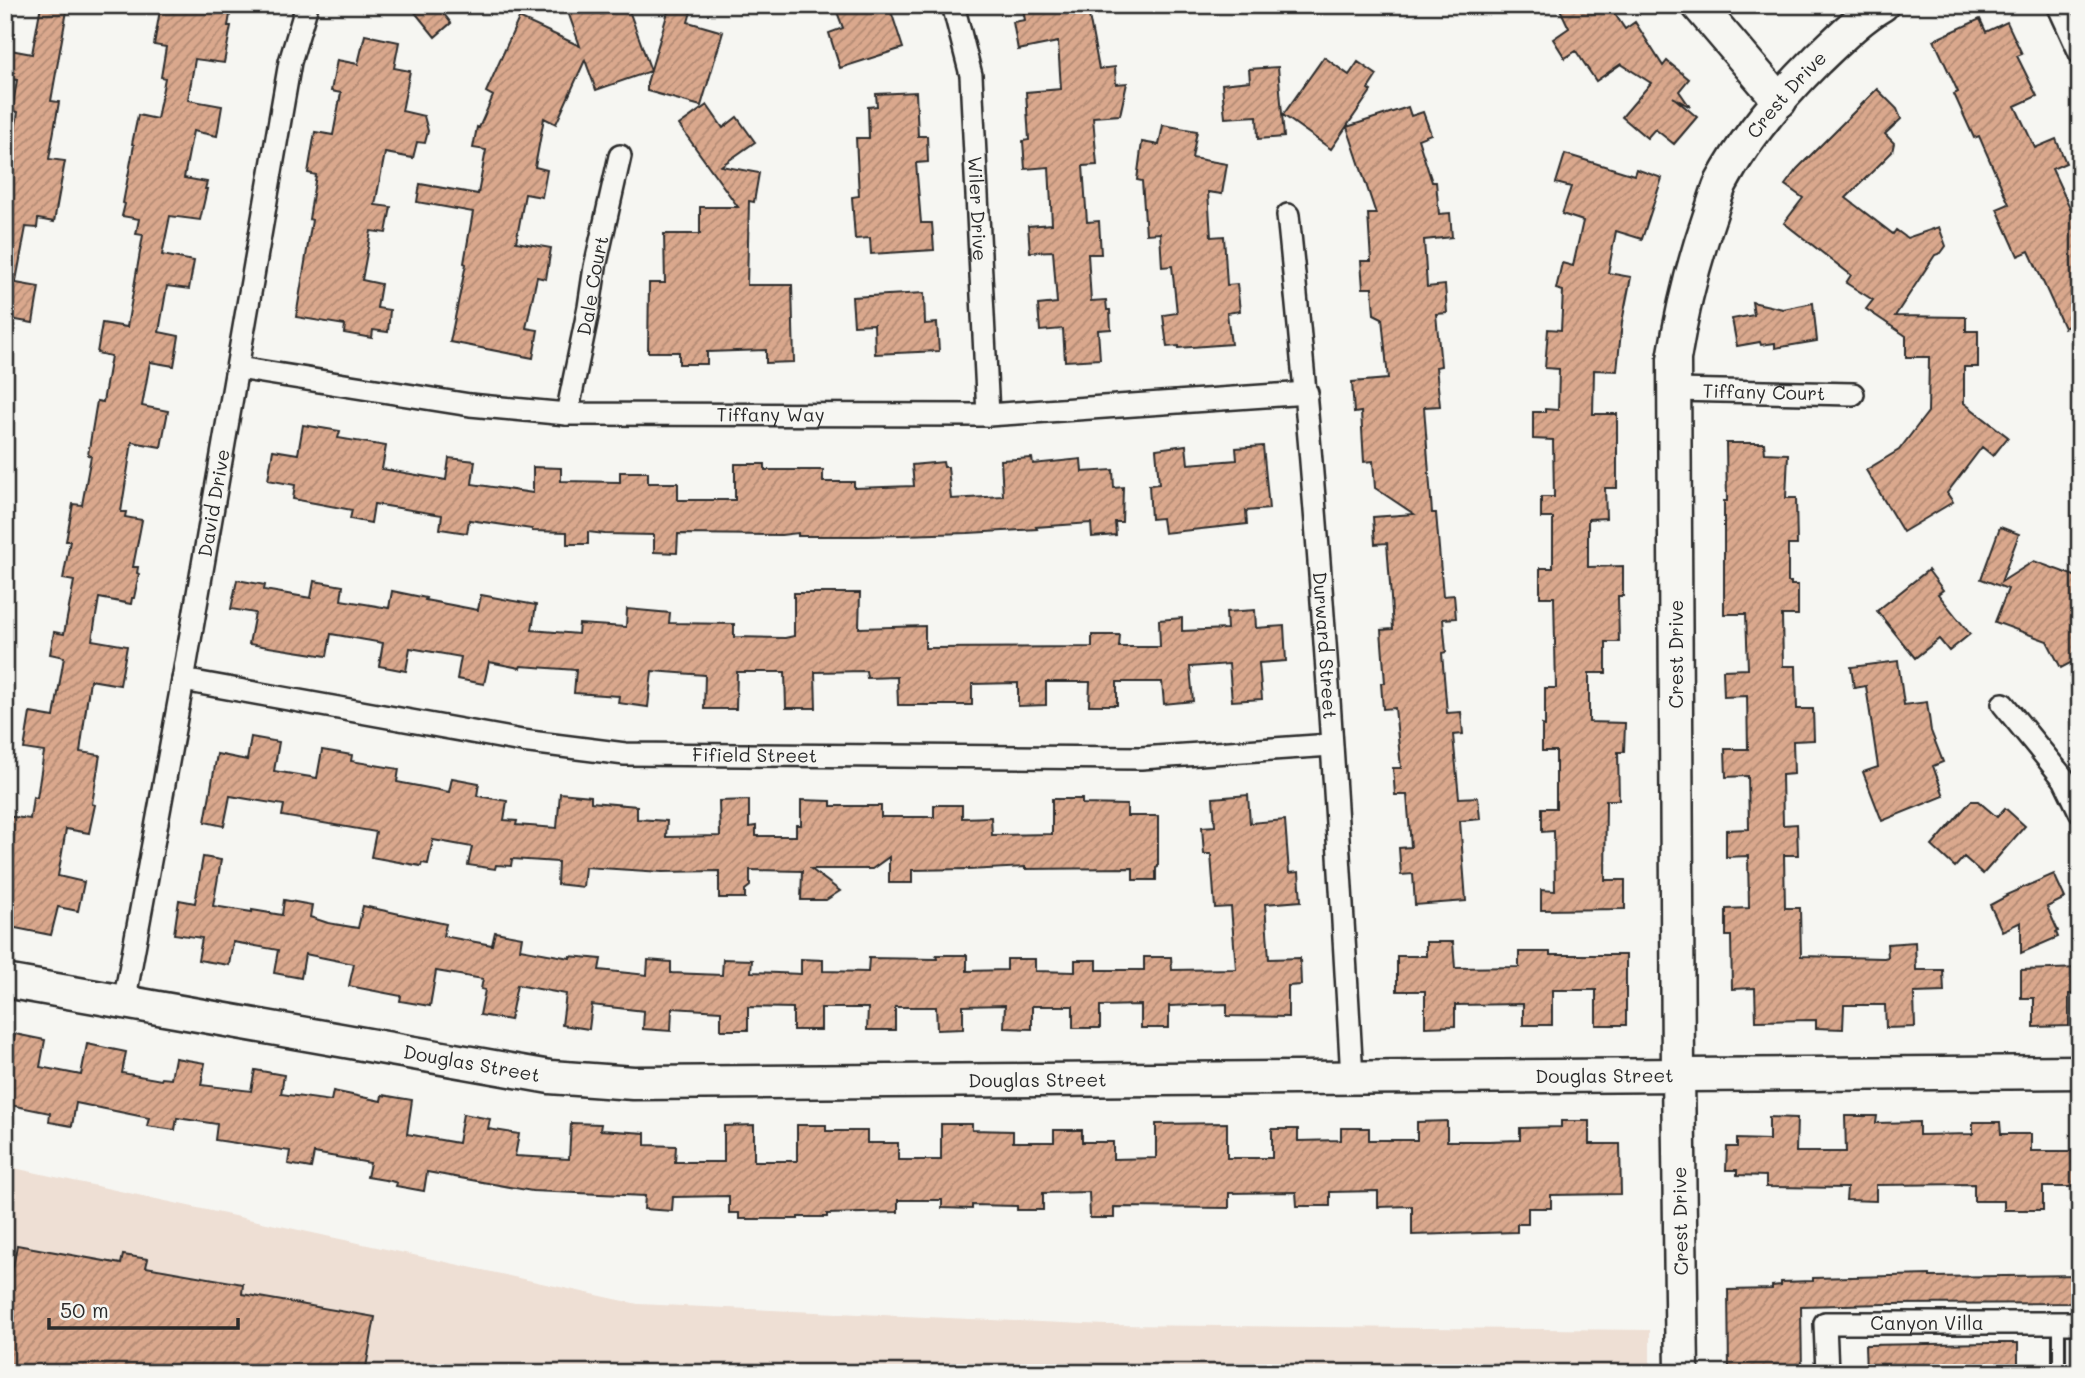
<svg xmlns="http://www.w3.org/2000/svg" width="2085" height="1378" font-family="Mali,sans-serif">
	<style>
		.built { fill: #eedfd4 }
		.building { fill: url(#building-hatch); stroke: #2b2b2b; stroke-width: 2 }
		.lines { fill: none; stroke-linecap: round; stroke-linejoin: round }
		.lane-casing { stroke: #2b2b2b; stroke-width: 16 }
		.street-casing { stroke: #2b2b2b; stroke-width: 26 }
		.secondary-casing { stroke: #2b2b2b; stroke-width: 37 }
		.lane { stroke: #f6f6f2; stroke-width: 10 }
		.street { stroke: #f6f6f2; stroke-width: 21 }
		.secondary { stroke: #f6f6f2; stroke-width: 32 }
		.labels { text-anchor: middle; stroke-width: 5; stroke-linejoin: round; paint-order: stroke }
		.street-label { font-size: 19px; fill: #2b2b2b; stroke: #f6f6f2 }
	</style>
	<defs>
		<pattern id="building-hatch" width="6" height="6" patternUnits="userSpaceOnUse" patternTransform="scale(1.75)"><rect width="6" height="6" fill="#daa88d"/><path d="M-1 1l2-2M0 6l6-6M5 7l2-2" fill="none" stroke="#b18973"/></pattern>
	</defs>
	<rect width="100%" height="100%" fill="#f6f6f2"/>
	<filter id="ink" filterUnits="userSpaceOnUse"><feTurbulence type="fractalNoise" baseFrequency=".0143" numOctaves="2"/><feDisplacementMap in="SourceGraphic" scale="14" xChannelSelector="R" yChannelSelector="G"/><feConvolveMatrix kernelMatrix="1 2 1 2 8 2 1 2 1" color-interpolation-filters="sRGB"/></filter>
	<g filter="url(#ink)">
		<path class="built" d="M5,1166L638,1304L1106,1325L1650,1330V1373H5Z"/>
		<path class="building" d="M41,5H68L51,101L59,102L49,159L65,161L54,222L38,219L37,228L26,227L16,281H5V154L11,155L18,112L12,111L17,80L5,79V49L32,54Z
			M174,5H207L231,9L228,26H231L224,63L195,59L188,100L222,106L217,136L193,131L184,178L207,182L205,189H207L200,220L170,216L162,255L194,261L189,289L167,286L159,332L179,336L174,366L150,362L142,406L168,411L161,447L132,442L121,512H126L125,517L142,520L133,567H138L137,573L139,574L134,598H132L131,604L99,598L92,640L127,646L120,685L90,680L80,752L100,755L92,804L95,805L89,833L66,829L58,876L84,882L78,911L58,907L51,935L5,926V816L30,819L33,797L37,798L44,752L24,749L30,713L54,717L64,657L50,654L54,632L64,634L74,581L63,579L70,541H66L73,504L82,505L91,456L88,455L97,401L103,402L111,356L97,353L102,323L127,327L143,235L136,234L139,219L122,216L125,204L123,203L134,145L132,144L138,115L157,119L165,78L161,77L166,47L154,45L160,10L173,12Z
			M409,5H437L451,23L435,37Z
			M578,5H598L601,14L627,5L651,71L596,90L585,60L556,124L544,118L535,167L547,170L542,197L525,194L516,242L551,248L546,279L537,277L526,328L538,330L533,358L450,342L466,264L464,263L473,212L417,202L420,184L478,194L486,150L473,148L477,127L479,128L493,96L486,92L519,18L580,46L567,9Z
			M670,5H693L688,22L723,32L701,106L647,91V83Z
			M847,5H889L903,48L840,68L829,33L843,28L836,9Z
			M1022,5H1087L1099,69L1115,67L1116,84L1127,83L1120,115L1093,117L1097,165L1083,166L1087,222L1099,221L1101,254H1088L1091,301L1106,300L1107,310H1110L1111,329L1098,330L1100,359L1065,361L1063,329L1040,331L1038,305L1057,303L1053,251L1030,252L1028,226L1052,224L1049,167L1025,169L1023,141L1029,140L1026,92L1061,89L1058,42L1018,50L1013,22L1025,20Z
			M1558,5H1609L1625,29L1635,22L1663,66L1667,61L1689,79L1679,91L1690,107L1673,97L1697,117L1674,144L1655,129L1647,138L1622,117L1651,83L1621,64L1596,81L1576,51L1565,58L1553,39L1569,28Z
			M1980,19L1986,32L2007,22L2022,54L2017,56L2037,96L2015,106L2035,148L2056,139L2066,163L2052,169L2080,229V321L2064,328L2029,251L2018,256L1997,209L2009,204L1979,136L1974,138L1954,94L1958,92L1934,40Z
			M365,35L399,42L394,68L410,71L402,111L424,116L428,131L425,143L417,142L413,158L385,153L375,205L391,207L386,233L371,231L362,280L381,284L377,308L390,310L388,332L373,330L372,338L344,333L345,325L296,317L312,220L309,219L316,175L308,173L315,132L333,135L341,93L331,91L337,60L358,64Z
			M1324,57L1349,75L1358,62L1377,75L1368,89L1371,91L1331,149L1283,115Z
			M1278,67L1284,137L1258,139L1257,116L1225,118L1222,84L1250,81L1249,69Z
			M1877,89L1897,109L1901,119L1885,134L1894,143L1892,152L1846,198L1893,234L1896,230L1907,238L1939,227L1946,246L1941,253L1935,255L1895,316L1966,317V331H1978V367H1964V403L2008,437L1993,456L1982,447L1947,493L1953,502L1903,532L1866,470L1899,450L1928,412L1929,357H1906V336L1866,309L1873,300L1846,283L1851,275L1784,223L1803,198L1785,185L1797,169Z
			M916,92L918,136H927L928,162L916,163L921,223H932L934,250L871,254L870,238L855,239L852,197L859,196L856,138H869L868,107L877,106L876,94Z
			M707,105L723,128L737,117L755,142L721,166L759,173L754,202L749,201L747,285H792L794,362L766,363V350L707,352V364H679V352H648L649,283H665L664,234H700V207H738L679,125Z
			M1408,107L1411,116L1423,112L1431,134L1418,139L1432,182H1436L1439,214L1450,213L1452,237L1424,240L1427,287L1445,285L1447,313L1436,314L1441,366L1436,367L1440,406L1424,407L1432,513H1436L1443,596L1454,595L1456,618L1443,619L1446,652L1442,653L1447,713L1461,712L1463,734L1453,735L1459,798L1478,797L1480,819L1460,821L1466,901L1415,905L1413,874L1401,875L1399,848L1411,847L1407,795H1395L1393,768H1401L1395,708L1383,709L1381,683H1385L1381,630L1393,629L1391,598L1387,543L1375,544L1373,517L1414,514L1375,488L1373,461L1364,462L1361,412L1354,413L1352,382L1388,379L1382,318L1374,314L1372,288H1363L1361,261H1371L1368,214H1376L1347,127Z
			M1163,125L1197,131L1192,158L1227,164L1222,194L1208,192L1211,237L1224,236L1227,285L1237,284L1240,311L1227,313L1231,344L1179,348V346L1167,347L1163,315L1177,313L1172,266L1162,267L1160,233L1146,234L1142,181L1137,180L1142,142L1159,145Z
			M1565,154L1634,175L1636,169L1662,178L1642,239L1616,231L1608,273L1631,277L1622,322L1617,371L1594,370L1593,414H1617V488H1605L1606,518L1588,519V567L1623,566V596H1618L1619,642H1606V673H1589V722L1625,723L1624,752H1618L1619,800H1606L1605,880H1625V909L1541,910V890L1555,891L1554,831L1542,832V808H1556V751H1542V725L1545,726V688H1556L1554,597H1540V568H1553V518H1541V497H1554L1553,440L1533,439V412H1545V409L1558,410L1559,369L1545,368L1548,329L1561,330L1563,291L1556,289L1562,263L1573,266L1583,221L1562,214L1571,187L1556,183Z
			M5,281L39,287L33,323L5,318Z
			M924,293L925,324L937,323L939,351L875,354L874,324L854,325L852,297Z
			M1752,302L1783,309L1813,303L1817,341L1775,348V343L1761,345L1760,342L1737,346L1732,319L1754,315Z
			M303,425L340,431L338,438L386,446L382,469L446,480L449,458L475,461L472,484L533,493V467L561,468V481L620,482V472H648V483H678V500H735V464H765V470H823V482H854V488L914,486L912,465L943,462L944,467H948L951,499L1003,496L1001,460L1032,458L1033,464L1081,459L1082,472L1113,470L1114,488L1123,487L1122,522H1115L1116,535L1092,537L1091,523L1036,527L1037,529L968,533L869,536H798V533L781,535L678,534L677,553L654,552V535L605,534L588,532V544H567V532L532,531V529L469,520L467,533L440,529L442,515L374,504L371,523L350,519L352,510L293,499L295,485L268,480L273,450L298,454Z
			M1726,443H1764L1765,453L1788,454L1786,498H1796L1797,545H1788V582H1791V585H1798V615H1782L1783,666H1796L1797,709H1813L1814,740L1793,741L1794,774L1782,775L1783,825L1797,824L1798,855H1784L1785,908H1800L1801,956L1884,958L1888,957L1887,944L1915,942L1916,970H1943L1944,992L1914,993L1915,1027L1886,1028L1885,1005H1844L1843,1029L1816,1028V1020L1756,1021L1755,988L1732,989L1731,936H1726V909L1749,908L1748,856L1726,857V830L1749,829L1748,776L1726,777L1725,749H1748L1747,696L1724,697L1723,670L1748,669L1746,614H1724V501H1727Z
			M1186,445L1188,464L1237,460L1236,448L1263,446L1269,509L1246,511L1247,524L1164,533L1162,518L1151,519L1149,485L1159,484L1156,449Z
			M2000,527L2019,534L2001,582L2034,561L2080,578V658L2061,668L2047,641L1995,622L2008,589L1981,579Z
			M1928,570L1943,590L1938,594L1970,634L1949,651L1939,639L1915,658L1877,611Z
			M237,580L265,585L264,590L311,598L314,581L343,586L341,600L389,608L392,591L426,598L425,600L478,610L481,595L536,605L532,630L578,634L579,624L626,627L627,609L670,613L669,623L734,624V637L785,638L794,636V593H860L859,628L925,626V648L1092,647V635H1120L1119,647H1160L1159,620L1182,618V631L1227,629L1226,612L1255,610L1256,628L1284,626L1286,661L1259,663L1262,699L1232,701L1229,664L1190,667L1193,701L1164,704L1162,682H1117V705H1089L1090,682H1046V705L1018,706V683L972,684V705H898L897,677L867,678L866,671L815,672L816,708H786L785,672H737L736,709H704L705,675L652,671L648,707L618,703L619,696L574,693L576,670L521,666L520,668L489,662L484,684L457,679L461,657L410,648L406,671L379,666L383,643L331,634L327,656L249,644L255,613L231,609Z
			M1898,661L1904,705L1927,702L1931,731L1943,762L1933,766L1944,796L1882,821L1863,772L1878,767L1866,686L1854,688L1851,667Z
			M251,737L279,742L274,771L317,778L322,750L352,755L351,761L399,769L397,782L449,792L452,778L479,783L477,796L507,801L504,820L517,821L516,825L557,828L560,793L591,796V802L637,806V819L667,821L666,837L720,836L719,801L749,800V827L756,826V836H796V825H801V800L831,801V806H881V817H934V805H962V818L991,817L992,835L1052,834V799H1082V804L1127,805V816H1158V867L1156,868V880H1133V868L1025,869V867L969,870V869L912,870V883H889V857L872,869H811L840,891L826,900H801L802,871L750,870V886L745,890V898H719V871L662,872L585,867L583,887L557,884L558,862L512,859L511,866L496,865L495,869L468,865L472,847L433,840L428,864L422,863L421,866L371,857L376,832L282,816L284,805L230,796L224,826L205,822L217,754L247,760Z
			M1248,795L1250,823L1285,820L1289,873L1299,872L1301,901L1265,904L1269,959L1300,958L1301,985L1288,986V1017L1227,1016V1004L1169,1006V1028H1141V1005L1100,1006V1028H1073V1006H1032V1029L1004,1028L1005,1005L963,1006V1029L937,1030L936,1007H895V1030H867L868,1008H821V1030H793V1008L748,1007V1030H721V1011L672,1008L671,1031L643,1029L644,1011L592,1005L589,1029L562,1025L566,994L517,985L510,1020L480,1015L485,990L481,989L483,979L436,971L430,1006L400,1001L401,996L349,986L354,964L305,954L301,978L274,973L278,950L233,942L229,965L198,960L202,938L174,934L179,900L195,903L203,857L221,860L213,906L252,912V910L282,915L284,900L312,905L310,917L328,923L358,928L363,906L446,924L443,936L492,945L495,932L522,937L520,949L570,958V956L601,959L599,970L647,975L648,960L671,962V973L722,975L723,959L752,960L751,972L801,974V959L823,960V971L868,972L869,958L937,959L936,955H967V971L1007,970V959H1035V971L1075,972V960H1097V970H1144V957H1171L1172,970L1236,969L1231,907L1215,908L1211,854H1204L1202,827L1215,826L1213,798Z
			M1971,801H1978L1997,817L2005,808L2025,826L1983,874L1964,857L1955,867L1932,846Z
			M2054,874L2065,898L2047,907L2058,931L2056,932L2058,937L2021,953V922L2002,931L1990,905L2007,896L2006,895Z
			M1426,942H1453L1455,968L1519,967V952H1550V955H1626V1025H1596V990H1552V1025H1523V1004L1455,1005V1026L1425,1027V991H1397V956H1426Z
			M2080,968V994H2069V1026L2034,1027V998H2021V970Z
			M15,1034L45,1040L40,1067L81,1075L87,1044L126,1052L122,1073L161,1080L162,1078L171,1079L175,1058L205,1063L201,1085L251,1091L255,1070L284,1075L281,1094L331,1101L333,1091L381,1101L382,1095L412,1100L407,1134L458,1143L463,1114L490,1119L488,1129L519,1134L515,1156L569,1159L571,1123L601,1124L600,1130L645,1133V1145L676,1146L675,1162H724V1126L754,1125V1161H797V1125H826V1131H867V1143H898V1160H941V1124H972V1130L1013,1131V1142H1054V1130H1082V1142H1113V1159L1156,1158V1124L1227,1123V1158H1272V1129H1298V1141L1341,1140V1128H1369V1140H1417V1122L1447,1121V1141H1489L1520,1140V1128L1561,1127V1121H1589V1144H1620L1621,1194L1551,1195V1208H1528V1224H1517V1232L1412,1235V1206L1378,1207V1191L1330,1192V1206H1297L1296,1192L1229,1193V1208L1114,1207V1218H1090L1089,1192L1043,1193V1210H1017V1206L972,1205V1209L942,1208V1200H898V1212L827,1214V1217H798V1219H739V1213H729V1196L673,1197L672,1211L644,1209L645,1196L532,1191L427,1172L424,1191L396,1186L397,1183L391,1181L367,1177L370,1163L314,1153L311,1168L288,1164L290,1151L215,1140L217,1124L177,1118L175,1130L147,1126L149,1118L76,1103L72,1126L49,1122L50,1113L5,1104V1054L11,1055Z
			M1845,1116H1877L1876,1123L1919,1122V1135L1973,1134V1122H2000L2001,1134H2031V1151H2080V1187H2043V1210H2004V1201H1974V1184L1876,1185V1201L1846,1200L1847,1188L1766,1187V1176L1737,1175V1170H1726L1727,1147H1737V1139L1769,1140V1117L1797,1118L1796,1152H1846Z
			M17,1245L121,1264L123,1255L148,1259L146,1267L243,1284L242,1294L375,1317L365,1373H5V1311Z
			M1930,1275V1277L2080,1275V1303L1887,1304L1801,1306L1802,1373H1773V1370L1729,1371L1728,1290L1772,1289V1286L1781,1285V1282L1813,1281V1278Z
			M1993,1343H2018V1373H1866L1865,1345Z"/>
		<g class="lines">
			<defs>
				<path id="lane" d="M2059,1323V1373"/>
				<g id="street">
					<path id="s1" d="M953,5L971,75L988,415"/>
					<path d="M2058,5L2080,53"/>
					<path id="s2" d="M1288,215C1318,502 1336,790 1352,1078"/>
					<path id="s3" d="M238,368L470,405L567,414L988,415L1307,393"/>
					<path id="s4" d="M1675,390L1853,394"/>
					<path id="s5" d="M567,414L589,307L595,267L620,156"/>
					<path id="s6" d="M183,680L522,741L625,754L1141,758L1331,745"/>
					<path d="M2003,704L2064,779L2080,812"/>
					<path id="s7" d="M124,1003L183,680L290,62L307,5"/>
					<path id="s8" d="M1827,1373L1825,1323H2080"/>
				</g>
				<g id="secondary">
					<path d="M1698,5L1780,101"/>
					<path id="s9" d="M5,981L550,1077L633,1083L2080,1072"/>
					<path id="s10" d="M1682,1373L1678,1074L1674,359C1682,310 1693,264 1709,218C1713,207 1716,194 1721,183C1745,138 1781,96 1817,60C1837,41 1858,19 1882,5"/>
				</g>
			</defs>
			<use href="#lane" class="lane-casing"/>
			<use href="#street" class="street-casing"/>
			<use href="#secondary" class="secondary-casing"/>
			<use href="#lane" class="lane"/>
			<use href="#street" class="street"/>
			<use href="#secondary" class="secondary"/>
		</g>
	</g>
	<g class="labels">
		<g class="street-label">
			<text dy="7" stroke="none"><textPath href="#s10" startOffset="1307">Crest Drive</textPath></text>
			<text dy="7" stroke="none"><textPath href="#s1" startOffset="206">Wiler Drive</textPath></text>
			<text dy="7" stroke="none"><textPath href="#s5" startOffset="131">Dale Court</textPath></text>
			<text dy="7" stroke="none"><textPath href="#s4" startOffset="89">Tiffany Court</textPath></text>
			<text dy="7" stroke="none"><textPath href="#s3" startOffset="536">Tiffany Way</textPath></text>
			<text dy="7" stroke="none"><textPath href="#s7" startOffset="508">David Drive</textPath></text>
			<text dy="7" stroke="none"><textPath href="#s2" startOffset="432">Durward Street</textPath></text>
			<text transform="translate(1676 654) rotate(-90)" y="7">Crest Drive</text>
			<text dy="7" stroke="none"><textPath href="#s6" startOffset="578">Fifield Street</textPath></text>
			<text dy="7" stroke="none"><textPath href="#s9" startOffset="474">Douglas Street</textPath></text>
			<text dy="7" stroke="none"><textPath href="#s9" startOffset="1608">Douglas Street</textPath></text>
			<text dy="7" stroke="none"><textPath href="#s9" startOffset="1041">Douglas Street</textPath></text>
			<text transform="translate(1680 1221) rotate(-91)" y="7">Crest Drive</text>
			<text dy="7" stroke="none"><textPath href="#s8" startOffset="152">Canyon Villa</textPath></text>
		</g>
	</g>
	<rect width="2085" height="1378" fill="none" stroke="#f6f6f2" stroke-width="28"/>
	<rect x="14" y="14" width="2057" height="1350" fill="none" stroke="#2b2b2b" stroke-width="2.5" filter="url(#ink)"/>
	<path d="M49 1318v10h189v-10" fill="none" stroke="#2b2b2b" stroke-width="3.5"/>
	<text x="60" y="1318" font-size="21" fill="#2b2b2b" stroke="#f6f6f2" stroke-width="5" paint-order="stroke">50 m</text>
</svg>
